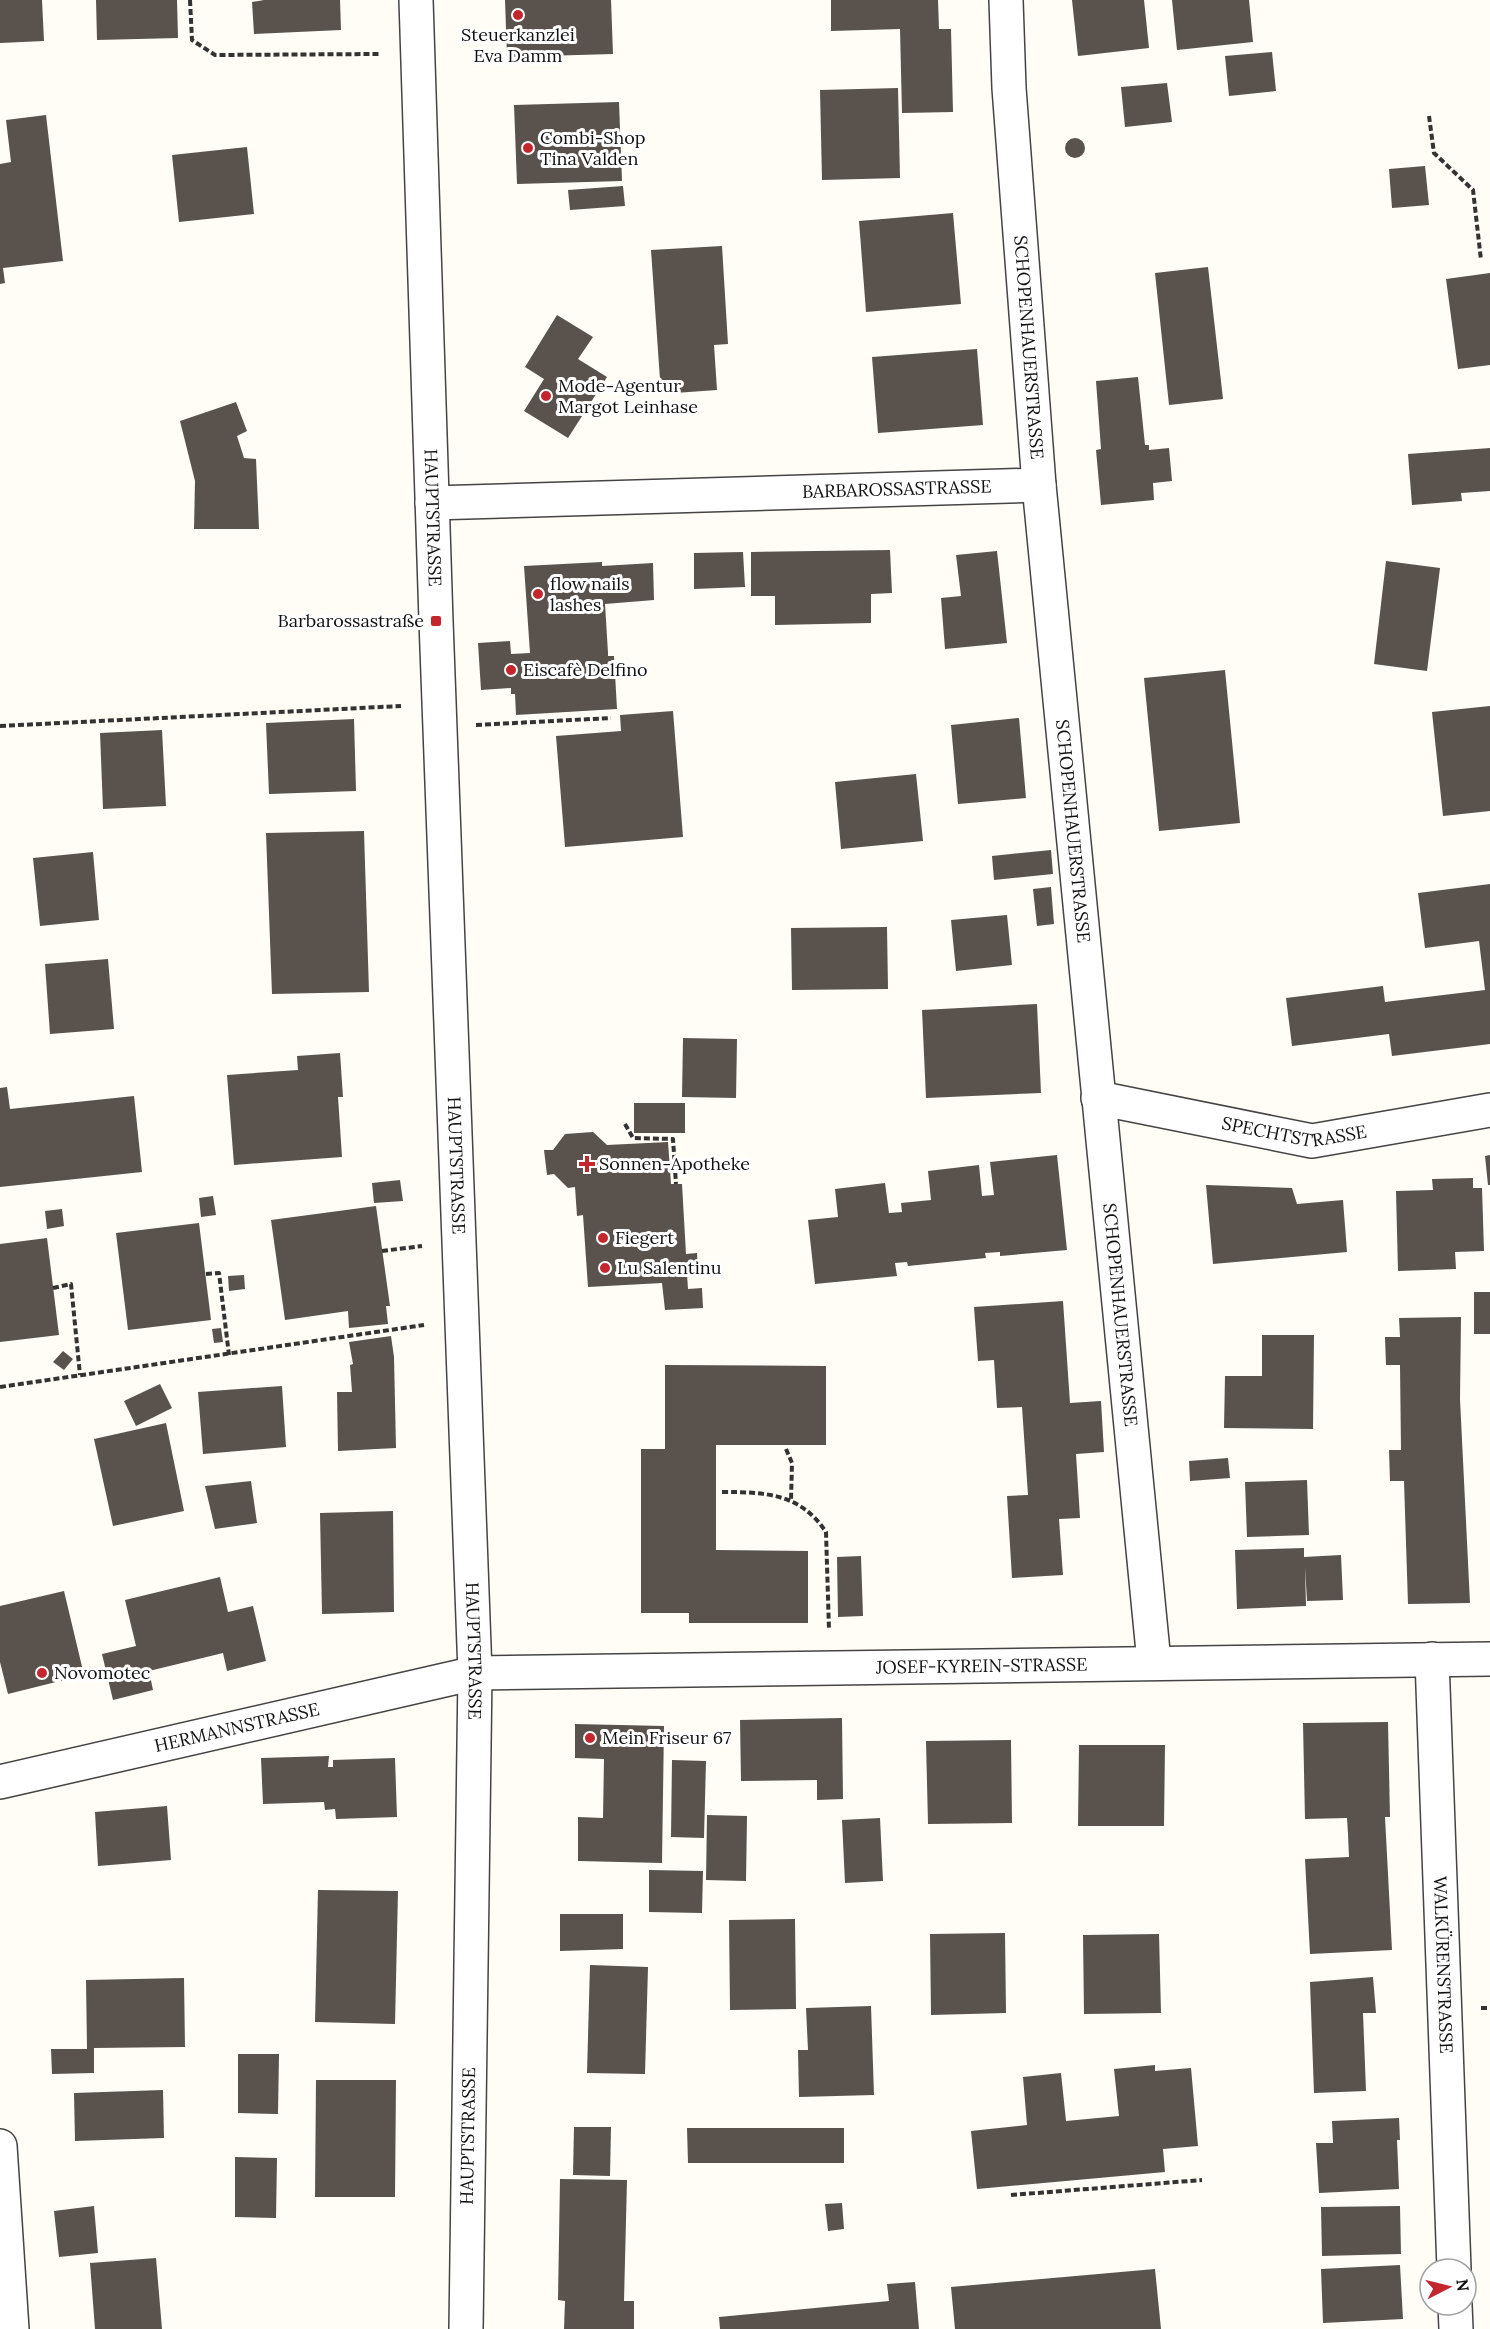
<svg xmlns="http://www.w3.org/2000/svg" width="1490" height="2329" font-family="Lora,serif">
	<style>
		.building { fill: #5a524d }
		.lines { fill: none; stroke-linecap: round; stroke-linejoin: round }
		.minor-casing { stroke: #444; stroke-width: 36 }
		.path { stroke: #333; stroke-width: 4; stroke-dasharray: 6 3; stroke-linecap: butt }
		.minor { stroke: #fff; stroke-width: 33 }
		.poi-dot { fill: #c4262e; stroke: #fff; stroke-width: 2 }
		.labels { text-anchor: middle; stroke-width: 6; stroke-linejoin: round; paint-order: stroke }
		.poi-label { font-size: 18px; fill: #111; stroke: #fff; text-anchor: start }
		.street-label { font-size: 18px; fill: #111; stroke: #fff }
	</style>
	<rect width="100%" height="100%" fill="#fffdf5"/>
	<path class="building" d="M0,0H42L44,41L0,43Z
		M96,0H177L178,38L97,40Z
		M264,0H340L341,30L254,34L252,2Z
		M505,0H611L613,54L507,57Z
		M831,0H938L939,29H951L953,112L902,113L900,29L831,31Z
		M1072,0H1144L1149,48L1078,56Z
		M1172,0H1249L1253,42L1177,50Z
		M1272,52L1276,91L1229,96L1225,56Z
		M1167,83L1172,122L1125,127L1121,87Z
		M898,88L900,178L822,180L820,90Z
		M619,102L622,181L517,184L514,105Z
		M46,115L63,261L3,268L5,283L0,284V164L11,162L6,120Z
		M1065 148a10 10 0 1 1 20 0a10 10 0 1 1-20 0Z
		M247,147L254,214L179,222L172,155Z
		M1425,166L1429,205L1392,208L1389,169Z
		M623,186L625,206L570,210L568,190Z
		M953,213L961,304L866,312L859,221Z
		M722,246L728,344L714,345L717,390L661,394L651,250Z
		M1208,267L1223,399L1169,405L1155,273Z
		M1490,273V365L1458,369L1446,279Z
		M557,315L593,337L578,359L607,377L568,438L524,411L544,379L525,367Z
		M977,349L983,425L878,433L872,357Z
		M1138,377L1145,445H1149V450L1169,448L1172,481L1153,483L1154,500L1101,505L1096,450L1101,449L1096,381Z
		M236,402L247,431L237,436L244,458L256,459L259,529H194L195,481L180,421Z
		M1490,448V491L1461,493L1462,501L1412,505L1408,454Z
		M890,550L892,593L871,594V623L775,625V596H751V552Z
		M997,551L1007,643L945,649L941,598L961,596L956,555Z
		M743,552L745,587L694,589V553Z
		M1386,561L1440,568L1427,671L1374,664Z
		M602,562V566L653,563L654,600L605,604L608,653V656H614L617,709L516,715L515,694H511V688L481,690L478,643L510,641L511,654L530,653L524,566Z
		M1225,670L1240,823L1159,831L1144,678Z
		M1490,706V811L1443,816L1432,712Z
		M673,711L683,837L565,847L556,736L621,731L620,715Z
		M1019,718L1026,798L958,804L951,725Z
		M354,719L356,791L269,794L266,723Z
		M162,730L166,806L103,809L100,733Z
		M916,774L923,841L841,849L835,782Z
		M364,831L369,992L272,994L266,833Z
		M1051,850L1053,874L994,880L992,856Z
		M93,852L99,920L40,926L33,858Z
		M1490,884V1044L1392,1056L1389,1034L1292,1046L1286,998L1383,986L1385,1002L1485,990L1479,941L1425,948L1418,893Z
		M1051,887L1054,924L1037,926L1033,889Z
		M1007,915L1012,965L956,971L951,920Z
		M887,927L888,989L792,990L791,928Z
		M108,959L114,1029L50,1034L45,964Z
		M1037,1004L1041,1093L926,1098L922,1010Z
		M683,1038L737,1039L736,1098L682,1097Z
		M340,1053L343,1097H338L342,1157L234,1165L227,1075L298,1070L297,1056Z
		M7,1087L10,1109L134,1096L142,1172L0,1187V1088Z
		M634,1103H685V1133H634Z
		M593,1132L607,1145L668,1142L671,1184H682L686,1254L697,1253L698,1273L687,1274L688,1289L702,1288L703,1308L665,1310L662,1283L588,1287L583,1215L577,1216L575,1187L568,1188L554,1174L547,1175L544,1150H553L565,1134Z
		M1057,1155L1067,1250L1000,1256V1252L985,1253L986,1258L908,1266L907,1262L895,1263L897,1276L815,1284L808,1220L838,1217L835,1189L885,1183L889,1213L902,1212L901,1203L931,1200L928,1171L979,1165L982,1196L994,1195L990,1162Z
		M1490,1155V1185H1488L1485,1156Z
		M1473,1178V1188H1482L1484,1251L1455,1252L1456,1269L1398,1271L1396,1191L1433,1190L1432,1179Z
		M400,1180L403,1201L374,1203L372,1183Z
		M1206,1185L1292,1188L1297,1204L1343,1200L1347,1252L1213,1264Z
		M213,1196L216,1215L201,1217L199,1198Z
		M376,1206L390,1306H386L388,1324L349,1328L348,1311L285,1320L271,1220Z
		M62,1209L64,1226L47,1229L45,1211Z
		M199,1223L211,1320L128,1330L116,1233Z
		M47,1238L59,1335L0,1342V1244Z
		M244,1275L245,1289L229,1291L228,1276Z
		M1474,1292H1490V1334H1474Z
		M1063,1301L1070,1403L1101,1401L1104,1452L1076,1454L1080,1518L1059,1519L1063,1575L1012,1578L1007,1496L1028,1495L1022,1407L997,1408L994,1360L978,1361L974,1307Z
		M1461,1317L1460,1399L1470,1603L1408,1604L1404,1481H1390L1389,1450H1401L1400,1365H1386L1385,1337H1400L1399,1318Z
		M221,1328L223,1342L214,1343L212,1329Z
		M1262,1335H1314L1313,1429L1224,1428L1225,1376H1262Z
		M391,1336L394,1357L396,1448L338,1451L337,1392H352L350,1365L353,1364L349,1342Z
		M63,1351L73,1359L64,1370L53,1362Z
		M665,1365L826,1366V1445H716V1550L808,1551V1623H689V1613H641V1449H665Z
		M160,1384L172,1408L136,1426L124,1401Z
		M282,1386L286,1447L203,1454L198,1392Z
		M166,1423L184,1511L113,1526L94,1439Z
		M1228,1458L1230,1478L1190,1481L1189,1461Z
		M1307,1480L1309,1535L1247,1537L1245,1482Z
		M251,1481L257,1523L215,1529L205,1486Z
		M393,1511L394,1612L322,1614L320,1513Z
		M1304,1548V1557L1341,1555L1343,1600L1307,1601L1305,1567L1306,1606L1237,1609L1235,1550Z
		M861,1556L863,1616L838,1617L837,1557Z
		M220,1577L228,1612L253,1606L266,1661L227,1671L223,1653L149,1671L153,1690L113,1700L102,1654L136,1646L125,1600Z
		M64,1591L84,1675L8,1694L0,1662V1606Z
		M842,1718L843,1799L817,1800V1780L741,1781L740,1720Z
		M1388,1722L1390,1817H1385L1392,1950L1310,1954L1305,1859L1349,1857L1348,1834L1347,1818L1305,1819L1303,1723Z
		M575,1724L664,1726L662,1863L578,1861V1817L603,1818L604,1759L575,1758Z
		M1011,1740L1012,1823L928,1824L926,1741Z
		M1079,1745H1165L1164,1826H1078Z
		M329,1756L328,1767H333V1760L395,1758L397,1817L336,1819L335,1809L325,1810L324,1802L263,1804L261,1758Z
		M672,1760L706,1761L704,1838L671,1837Z
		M167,1806L171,1860L98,1866L95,1812Z
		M707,1815L747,1816L746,1881L706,1880Z
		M880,1818L883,1881L845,1883L842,1820Z
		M649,1870L703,1871L702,1913L649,1912Z
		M318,1890L398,1891L395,2024L315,2022Z
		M560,1914H623V1949L560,1951Z
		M795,1919L796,2009L730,2010L729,1920Z
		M1005,1933L1006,2013L931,2015L930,1934Z
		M1159,1934L1161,2013L1084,2014L1083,1935Z
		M590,1965L648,1967L645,2074L587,2073Z
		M1373,1977L1376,2013H1363L1366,2091L1314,2093L1310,1982Z
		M184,1978L185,2047L94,2048V2073L52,2074L51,2049H87L86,1980Z
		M871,2006L874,2095L799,2097L798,2050H808L806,2008Z
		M238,2054H279L278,2114L238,2113Z
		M1155,2065V2071L1191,2068L1198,2146L1163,2149L1165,2172L977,2189L971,2131L1027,2125L1023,2077L1061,2073L1066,2121L1119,2116L1114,2069Z
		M316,2080H396L395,2197H315Z
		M163,2090L164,2138L75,2141L74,2093Z
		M1399,2118L1400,2140H1397L1399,2189L1319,2193L1316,2143H1333L1332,2121Z
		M574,2127H611L610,2176L573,2175Z
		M687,2128H844V2163H688Z
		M235,2157L277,2158L276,2218L235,2217Z
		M560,2179L627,2180L624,2301H634V2329H564L565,2301L558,2300Z
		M842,2203L844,2229L828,2231L825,2204Z
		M94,2206L98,2253L59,2257L54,2211Z
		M1400,2206L1401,2254L1322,2256L1321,2207Z
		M156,2258L162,2329H95L90,2263Z
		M1400,2265L1403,2319L1323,2323L1321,2269Z
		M1155,2269L1161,2329H955L951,2287Z
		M915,2282L919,2329H720L719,2317L889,2301L887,2284Z"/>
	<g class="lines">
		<defs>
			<g id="minor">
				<path id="s1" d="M416,0L436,621L475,1673L466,2329"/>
				<path id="s2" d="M1006,0L1009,88L1039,485L1154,1662"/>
				<path id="s3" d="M432,503L1039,485"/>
				<path id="s4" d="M1098,1098L1312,1141L1490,1110"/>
				<path id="s5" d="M1432,1659L1454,2269"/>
				<path id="s6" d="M0,1782L475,1673L1490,1659"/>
				<path d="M0,2146L12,2329"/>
				<path d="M1455,2305L1456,2329"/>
			</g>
		</defs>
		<use href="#minor" class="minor-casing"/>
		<path class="path" d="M190,0L192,40L215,55L380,54
			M1429,116L1434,153L1473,190L1481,260
			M476,725L611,718
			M0,726L401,706
			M625,1124L633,1138L673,1139L676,1184
			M382,1251L422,1246
			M206,1274L219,1273L229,1355
			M53,1288L71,1284L80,1375
			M0,1387L424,1325
			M786,1449L792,1463L791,1501
			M722,1492C765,1492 800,1493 826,1532L829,1630
			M1481,2008H1490
			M1011,2195L1202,2180"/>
		<use href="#minor" class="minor"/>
	</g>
	<g class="poi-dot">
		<circle cx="518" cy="15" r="6"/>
		<circle cx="528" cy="148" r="6"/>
		<circle cx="546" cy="396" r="6"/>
		<circle cx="538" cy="594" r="6"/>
		<rect x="430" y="615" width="12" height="12" rx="3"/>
		<circle cx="511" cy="670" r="6"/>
		<path d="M584 1155h6v6h6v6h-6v6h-6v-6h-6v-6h6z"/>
		<circle cx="603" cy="1238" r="6"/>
		<circle cx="605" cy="1268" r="6"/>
		<circle cx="42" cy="1673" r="6"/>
		<circle cx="590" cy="1738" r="6"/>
	</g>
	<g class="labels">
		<g class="poi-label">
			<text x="518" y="41" text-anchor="middle">Steuerkanzlei<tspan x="518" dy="21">Eva Damm</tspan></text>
			<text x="540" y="144">Combi-Shop<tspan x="540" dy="21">Tina Valden</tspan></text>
			<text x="558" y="392">Mode-Agentur<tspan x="558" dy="21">Margot Leinhase</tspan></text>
			<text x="550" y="590">flow nails<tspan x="550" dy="21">lashes</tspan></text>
			<text x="424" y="627" text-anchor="end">Barbarossastraße</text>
			<text x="523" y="676">Eiscafè Delfino</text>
			<text x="599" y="1170">Sonnen-Apotheke</text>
			<text x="615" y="1244">Fiegert</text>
			<text x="617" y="1274">Lu Salentinu</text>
			<text x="54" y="1679">Novomotec</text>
			<text x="602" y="1744">Mein Friseur 67</text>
		</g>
		<g class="street-label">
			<text dy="6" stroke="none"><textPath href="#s2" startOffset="348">SCHOPENHAUERSTRASSE</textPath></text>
			<text dy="6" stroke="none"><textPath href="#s3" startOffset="465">BARBAROSSASTRASSE</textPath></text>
			<text dy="6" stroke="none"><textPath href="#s1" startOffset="518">HAUPTSTRASSE</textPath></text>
			<text dy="6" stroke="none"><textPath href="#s2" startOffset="834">SCHOPENHAUERSTRASSE</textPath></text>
			<text dy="6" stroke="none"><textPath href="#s4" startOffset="200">SPECHTSTRASSE</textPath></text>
			<text dy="6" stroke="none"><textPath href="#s1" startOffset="1166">HAUPTSTRASSE</textPath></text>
			<text dy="6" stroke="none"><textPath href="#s2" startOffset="1320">SCHOPENHAUERSTRASSE</textPath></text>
			<text dy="6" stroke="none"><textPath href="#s1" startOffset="1652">HAUPTSTRASSE</textPath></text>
			<text dy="6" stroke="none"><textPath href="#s6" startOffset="994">JOSEF-KYREIN-STRASSE</textPath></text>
			<text dy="6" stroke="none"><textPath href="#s6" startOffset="243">HERMANNSTRASSE</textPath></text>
			<text dy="6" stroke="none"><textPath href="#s5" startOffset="306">WALKÜRENSTRASSE</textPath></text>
			<text transform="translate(468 2136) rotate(-89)" y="6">HAUPTSTRASSE</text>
		</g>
	</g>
	<g transform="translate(1448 2287) rotate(83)"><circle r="28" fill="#ffffff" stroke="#a0a0a0" stroke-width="1.5"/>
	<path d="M0-4.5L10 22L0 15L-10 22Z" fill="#c4262e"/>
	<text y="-9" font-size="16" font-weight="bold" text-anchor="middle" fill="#111111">N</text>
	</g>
</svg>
